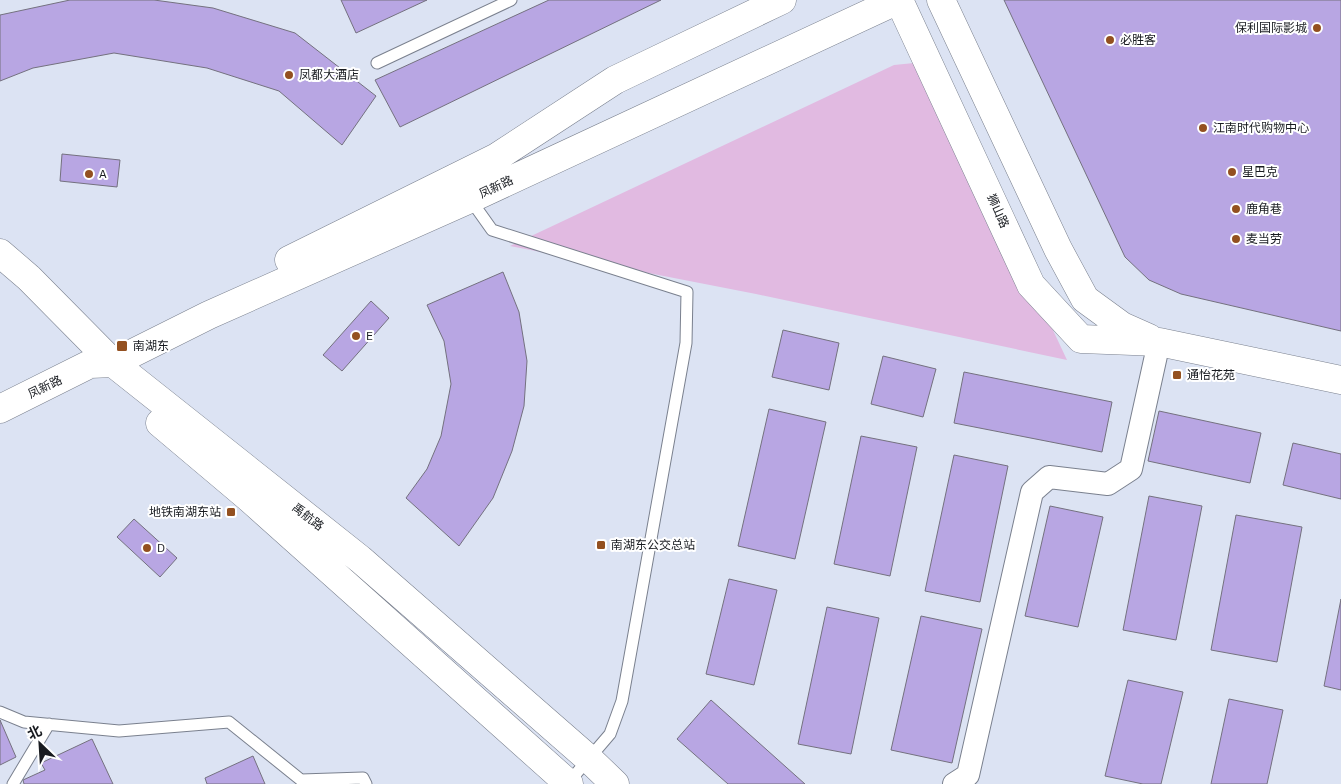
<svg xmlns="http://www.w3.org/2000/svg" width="1341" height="784" font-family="'IBM Plex Sans','Noto Sans SC',sans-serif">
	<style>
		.green { fill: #e1bae1 }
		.building { fill: #b8a6e3; stroke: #74717f }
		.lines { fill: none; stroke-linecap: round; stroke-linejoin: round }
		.service-casing { stroke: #7a808e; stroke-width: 13 }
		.minor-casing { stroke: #7a808e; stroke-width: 24 }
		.secondary-casing { stroke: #7a808e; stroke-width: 29 }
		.service { stroke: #fff; stroke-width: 11 }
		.minor { stroke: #fff; stroke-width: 22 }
		.secondary { stroke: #fff; stroke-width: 28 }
		.poi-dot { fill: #935020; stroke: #fff; stroke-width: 2 }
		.labels { text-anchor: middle; stroke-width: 4; stroke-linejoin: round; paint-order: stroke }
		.poi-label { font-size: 12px; fill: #181b20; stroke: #fff; text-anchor: start }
		.street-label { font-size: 12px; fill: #181b20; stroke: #fff }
	</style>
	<rect width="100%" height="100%" fill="#dce3f3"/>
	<path class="green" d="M924,62L940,89L1067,360L756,294L510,246L894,65Z"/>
	<path class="building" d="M70,0H154L213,8L295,33L376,96L342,145L279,91L207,68L114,53L33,68L0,81V15Z
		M341,0H427L356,33Z
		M549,0H661L400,127L375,80Z
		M1004,0H1341V331L1181,294L1149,280L1125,257Z
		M62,154L120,160L117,187L60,181Z
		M503,272L519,312L527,361L524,406L512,451L493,498L459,546L406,498L427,469L441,436L451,384L444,341L427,305Z
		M371,301L389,318L342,371L323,355Z
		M783,330L839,343L829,390L772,377Z
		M883,356L936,369L923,417L871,404Z
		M964,372L1112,402L1102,452L954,423Z
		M769,409L826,422L795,559L738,546Z
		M1159,411L1261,433L1250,483L1148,461Z
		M861,436L917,447L890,576L834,564Z
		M1293,443L1341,454V499L1283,485Z
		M954,455L1008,466L980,602L925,591Z
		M1149,496L1202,506L1176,640L1123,630Z
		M1050,506L1103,517L1078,627L1025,616Z
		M1236,515L1302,527L1277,662L1211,650Z
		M134,519L177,558L160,577L117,537Z
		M729,579L777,590L754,685L706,674Z
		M1341,599V690L1324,686Z
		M827,607L879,618L851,754L798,744Z
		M921,616L982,629L952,763L891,750Z
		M1128,680L1183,692L1161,784H1143L1105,776Z
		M1229,699L1283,710L1267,784H1211Z
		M711,700L805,784H728L677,739Z
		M0,720L16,757L0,765Z
		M92,739L113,784H24L23,780L45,770L41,763Z
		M253,756L265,784H207L205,778Z"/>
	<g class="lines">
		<defs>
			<path id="service" d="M377,63L511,0
				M470,199L492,230L687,292L686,343L622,701L610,734L568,783
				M0,712L24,722L119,731L229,722L301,780L363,778L366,784
				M13,784L49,724"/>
			<path id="minor" d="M954,784L968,775L1032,492L1049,477L1108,484L1131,469L1159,342"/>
			<path id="secondary" d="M899,0L1031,285L1081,339L1159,342L1341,380
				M941,0L1058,249L1085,299L1122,326L1149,338
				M0,253L29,278L113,363L360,559L589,759L615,784
				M289,260L497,157L615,80L782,0
				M0,409L90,364L113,363L209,315L470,199L898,0
				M160,423L249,498L569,784"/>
		</defs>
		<use href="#service" class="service-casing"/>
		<use href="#minor" class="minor-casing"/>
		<use href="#secondary" class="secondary-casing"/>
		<use href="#service" class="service"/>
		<use href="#minor" class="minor"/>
		<use href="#secondary" class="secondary"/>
	</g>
	<g class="poi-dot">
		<circle cx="1317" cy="28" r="5"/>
		<circle cx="1110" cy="40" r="5"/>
		<circle cx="289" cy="75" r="5"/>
		<circle cx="1203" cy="128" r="5"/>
		<circle cx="1232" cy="172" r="5"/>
		<circle cx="89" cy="174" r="5"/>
		<circle cx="1236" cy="209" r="5"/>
		<circle cx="1236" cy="239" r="5"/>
		<circle cx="356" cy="336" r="5"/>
		<rect x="116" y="340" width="12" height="12" rx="2.5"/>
		<rect x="1172" y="370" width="10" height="10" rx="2.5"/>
		<rect x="226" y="507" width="10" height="10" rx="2.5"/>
		<rect x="596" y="540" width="10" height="10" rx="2.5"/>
		<circle cx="147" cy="548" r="5"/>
	</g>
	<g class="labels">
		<g class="poi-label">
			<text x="1307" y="32" text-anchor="end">保利国际影城</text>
			<text x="1120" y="44">必胜客</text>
			<text x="299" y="79">凤都大酒店</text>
			<text x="1213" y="132">江南时代购物中心</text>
			<text x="1242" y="176">星巴克</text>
			<text x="99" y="178">A</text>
			<text x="1246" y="213">鹿角巷</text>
			<text x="1246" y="243">麦当劳</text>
			<text x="366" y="340">E</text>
			<text x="133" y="350">南湖东</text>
			<text x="1187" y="379">通怡花苑</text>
			<text x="221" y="516" text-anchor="end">地铁南湖东站</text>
			<text x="611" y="549">南湖东公交总站</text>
			<text x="157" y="552">D</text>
		</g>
		<g class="street-label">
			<text transform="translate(496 187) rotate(-25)" y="4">凤新路</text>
			<text transform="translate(998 211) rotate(66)" y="4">狮山路</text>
			<text transform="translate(45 387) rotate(-26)" y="4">凤新路</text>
			<text transform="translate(308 517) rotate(38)" y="4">禹航路</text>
		</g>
	</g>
	<g transform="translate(40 744) rotate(335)" stroke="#ffffff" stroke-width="4" paint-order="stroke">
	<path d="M0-4L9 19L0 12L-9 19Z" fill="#181b20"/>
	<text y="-8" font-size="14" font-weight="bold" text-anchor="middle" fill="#181b20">北</text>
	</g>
</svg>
